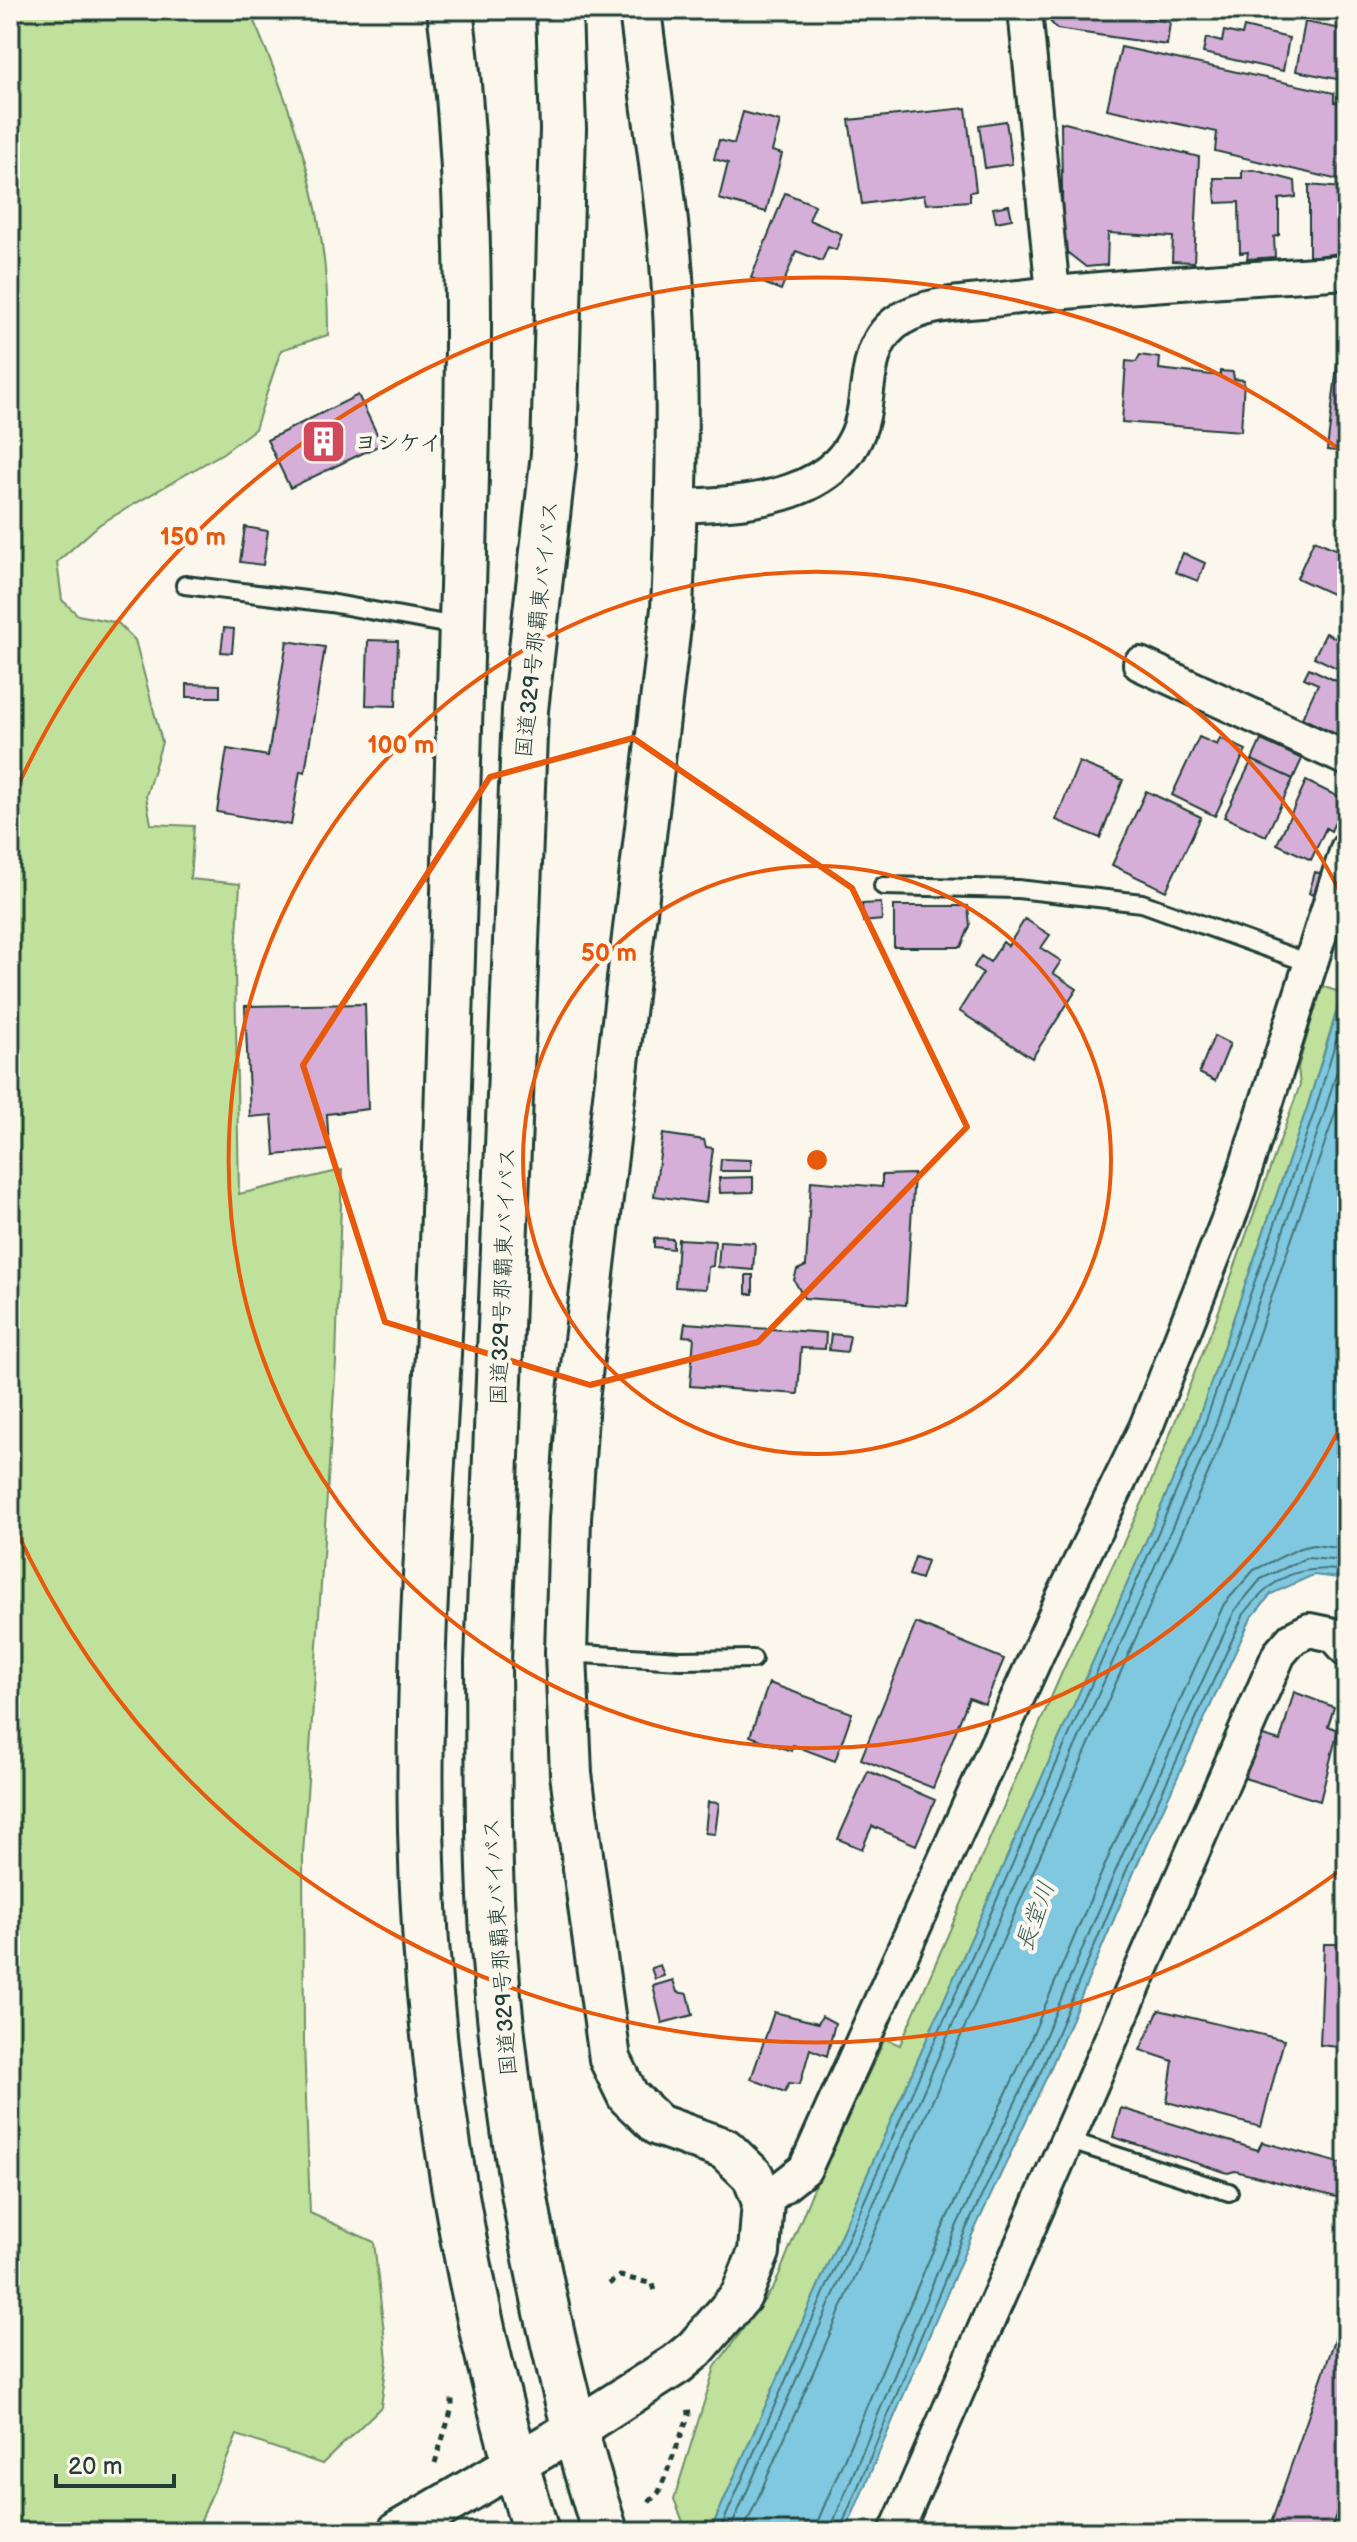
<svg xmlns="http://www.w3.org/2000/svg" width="1357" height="2542" font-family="'Balsamiq Sans','Klee One',sans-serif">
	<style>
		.green { fill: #c0e19b; stroke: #708f68; stroke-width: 2 }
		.water { fill: #7fc8df; stroke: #59909b; stroke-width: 2 }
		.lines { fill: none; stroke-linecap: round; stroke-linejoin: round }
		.shore { stroke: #457578; stroke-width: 2 }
		.building { fill: #d5afd8; stroke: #1f3d34; stroke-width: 2 }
		.service-casing { stroke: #1f3d34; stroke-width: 22 }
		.minor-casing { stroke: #1f3d34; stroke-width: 38 }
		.tertiary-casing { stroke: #1f3d34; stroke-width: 46 }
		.trunk-casing { stroke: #1f3d34; stroke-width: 50 }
		.path { stroke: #1f3d34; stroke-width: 5; stroke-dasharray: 6 6; stroke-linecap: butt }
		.service { stroke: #fbf7ec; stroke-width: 16 }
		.minor { stroke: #fbf7ec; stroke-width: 32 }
		.tertiary { stroke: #fbf7ec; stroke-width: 40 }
		.trunk { stroke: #fbf7ec; stroke-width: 44 }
		.marked { fill: none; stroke: #e8590c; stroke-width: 6; stroke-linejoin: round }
		.ring { fill: none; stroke: #e8590c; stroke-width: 4 }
		.labels { text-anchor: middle; stroke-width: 8; stroke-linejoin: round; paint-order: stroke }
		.poi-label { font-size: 22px; font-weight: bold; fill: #1f3d34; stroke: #fbf7ec; text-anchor: start }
		.street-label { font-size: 22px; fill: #1f3d34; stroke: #fbf7ec }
		.water-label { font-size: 24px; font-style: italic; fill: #37605f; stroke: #fbf7ec }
		.centre { fill: #e8590c; stroke: #fbf7ec; stroke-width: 4 }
		.ring-label { font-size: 24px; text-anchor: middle; font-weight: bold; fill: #e8590c; stroke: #fbf7ec; stroke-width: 8; stroke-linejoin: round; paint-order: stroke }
	</style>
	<rect width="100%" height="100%" fill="#fbf7ec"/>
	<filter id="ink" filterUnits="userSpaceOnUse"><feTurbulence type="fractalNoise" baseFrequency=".0125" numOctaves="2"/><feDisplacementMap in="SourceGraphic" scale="16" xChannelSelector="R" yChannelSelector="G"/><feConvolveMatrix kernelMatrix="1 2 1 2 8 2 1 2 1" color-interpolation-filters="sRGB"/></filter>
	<g filter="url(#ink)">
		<path class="green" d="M10,10H249C297,118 329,216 328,335L281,350L255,429L223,453L100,524L57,562L62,600L78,615L118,623L135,640L162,742L146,796L151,824L194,826L190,879L240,884L235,970L239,1194L342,1170L336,1361L303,1854L304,2041L310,2213L374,2242L387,2360L381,2407L322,2464L237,2435L196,2532H10Z
			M1321,986L1342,993L1307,1108L1193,1434L710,2532H687L674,2499L715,2367L774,2287L813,2190L885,2039L900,2045L1063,1670L1145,1497L1216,1319L1300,1085L1298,1068Z"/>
		<path class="water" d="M1347,979V1579L1313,1575L1271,1594L1251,1618L1137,1865L1049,2072L973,2233L845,2532H710L1193,1434L1307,1108Z"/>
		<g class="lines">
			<path class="shore" d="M719,2532L1200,1437L1315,1110L1347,1004
				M729,2532L1210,1441L1324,1114L1347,1037
				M743,2532L1220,1446L1347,1079
				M817,2532L819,2518L946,2220L1022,2060L1110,1853L1224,1604L1254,1570L1300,1548L1313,1545L1347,1549
				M829,2532L957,2225L1033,2065L1121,1858L1235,1610L1261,1579L1306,1558L1347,1561
				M839,2532L966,2229L1042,2069L1130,1862L1244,1614C1273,1576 1299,1564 1347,1571"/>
		</g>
		<path class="building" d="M1048,10H1103L1170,22L1167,45L1057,29L1048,19Z
			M1305,22L1347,30V81L1296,71Z
			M1244,27L1289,38L1283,71L1203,53L1206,38L1222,42L1224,31L1242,35Z
			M1121,47L1334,93V102L1347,103L1343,181L1215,151L1217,132L1107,109Z
			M966,108L976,191L970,192V201L926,204L924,195L862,204L849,120Z
			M743,112L780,122L772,151L782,154L766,212L719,199L728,163L714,159L719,140L734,144Z
			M1006,121L1012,164L985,168L979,125Z
			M1061,122L1199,157L1194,262L1172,261L1173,237L1108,233L1107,265L1086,267L1063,249Z
			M1254,170L1295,181L1296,197L1279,199V235L1274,237L1275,257L1247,259L1248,252L1240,253L1239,202L1216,203L1214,178H1242V171Z
			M1309,185L1342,188L1340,253L1309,257Z
			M785,193L815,205L809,220L842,234L836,250L828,247L822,261L796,251L781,290L751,278Z
			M1009,205L1012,219L996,222L993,208Z
			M1342,324H1347V452L1327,450Z
			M1140,355L1160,358L1159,369L1220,376V371L1233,372L1234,379L1244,380L1241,431L1122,422L1126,361L1136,362Z
			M358,395L382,444L290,488L267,440Z
			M245,527L268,531L263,565L240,562Z
			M1314,540L1347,554V601L1297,578Z
			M1183,553L1205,563L1198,581L1175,572Z
			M224,628L234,629L232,653L221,652Z
			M1326,633L1347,644V673L1314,657Z
			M368,640L398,641L396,706L366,705Z
			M287,641L325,647L305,772L300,771L291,825L217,812L227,749L268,756Z
			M1309,668L1347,686L1346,739L1302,718L1318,684L1304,678Z
			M187,684L220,685V697H187Z
			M1199,737L1217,745L1220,738L1246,750L1215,816L1172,795Z
			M1261,740L1302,759L1293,779L1252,760Z
			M1252,760L1293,779L1266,836L1224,817Z
			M1079,762L1123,780L1100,838L1056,820Z
			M1306,781L1345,800L1331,831L1326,828L1311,860L1277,844Z
			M1146,791L1201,817L1166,891L1112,865Z
			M1315,872L1322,874L1316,897L1309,893Z
			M881,903L882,920L863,922L862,904Z
			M894,906H968L970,926L961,947H894Z
			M1025,919L1050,935L1041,948L1061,961L1053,973L1077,989L1032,1058L959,1011L983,973L974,967L981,956L990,962L1003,942L1008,946Z
			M365,1004L368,1109L327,1114L329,1150L275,1155L272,1115L250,1117L245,1006Z
			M1214,1036L1230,1044L1215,1081L1199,1073Z
			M663,1134L704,1140L706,1147L713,1148L706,1203L654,1196Z
			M721,1159L751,1160V1171H720Z
			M914,1174L906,1305L804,1298L794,1280L797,1270L806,1266L811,1181L882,1187V1175Z
			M753,1177V1192L720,1193L719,1178Z
			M654,1238L673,1239V1249L654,1247Z
			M678,1239L715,1241L713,1266L708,1267L706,1289L675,1287Z
			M720,1241L755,1243L753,1270L718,1267Z
			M746,1275H753V1294H746Z
			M685,1323L826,1333L825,1349L801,1348L798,1394L690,1386L694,1337L683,1336Z
			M831,1334L850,1336L847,1352L829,1350Z
			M915,1557L927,1561L921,1579L909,1575Z
			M916,1623L1004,1659L985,1704L969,1698L933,1788L861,1759Z
			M769,1683L852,1713L835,1761L793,1745L791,1751L750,1736Z
			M1294,1692L1334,1707L1328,1726L1338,1730L1320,1801L1241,1777L1259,1735L1280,1741Z
			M868,1771L935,1800L916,1845L872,1826L862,1849L838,1839Z
			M708,1802L719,1803L715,1834L705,1833Z
			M1324,1944H1347V2048L1320,2045Z
			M660,1965L664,1976L655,1979L651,1968Z
			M673,1980L677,1992L688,1994L693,2015L662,2023L653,1986Z
			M1159,2010L1284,2040L1261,2127L1167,2102L1173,2061L1140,2050Z
			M774,2012L818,2023L822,2016L835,2023L827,2056L810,2049L800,2084L789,2083L785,2092L751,2079Z
			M1121,2108L1258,2150L1262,2142L1347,2165L1344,2199L1235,2171L1228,2173L1113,2137Z
			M1347,2305V2482L1330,2532H1268Z"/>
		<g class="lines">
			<defs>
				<path id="service" d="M185,585L330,603L461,627
					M883,886L1018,889L1142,903L1309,963
					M566,1653L680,1660L753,1659
					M1067,2140L1229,2192"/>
				<path id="minor" d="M1025,10L1053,293
					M676,506C747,504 849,499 864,411C870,377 868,339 901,319C929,302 969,303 1001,299C1116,285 1232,280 1347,272
					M1140,664L1347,759
					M763,2202L805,2169L1063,1597L1146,1427L1235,1202L1347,849
					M896,2532L1279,1654L1293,1638L1309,1630L1334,1635L1347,1650"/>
				<path id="tertiary" d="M398,2532L577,2428L677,2364L695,2349L741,2296L759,2252L763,2202L753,2176L725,2149L658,2125L628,2096L610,2059L571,1774L566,1653L570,1519L578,1400L672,609C677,494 680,378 671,263C664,179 650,94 640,10"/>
				<path id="trunk" d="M450,10C476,212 468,417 462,621C456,829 451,1037 443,1245C436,1439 417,1635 421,1830C426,2067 466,2306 536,2532
					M559,10L563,129L554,454L525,710L488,1662C489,1757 487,1853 494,1948C508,2139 547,2349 605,2532"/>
			</defs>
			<use href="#service" class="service-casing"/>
			<use href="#minor" class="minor-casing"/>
			<use href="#tertiary" class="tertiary-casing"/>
			<use href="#trunk" class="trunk-casing"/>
			<path class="path" d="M609,2284L620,2276L653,2284L656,2295
				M435,2463L452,2408V2395
				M649,2502L659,2492L689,2415L688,2405"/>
			<use href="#service" class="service"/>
			<use href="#minor" class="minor"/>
			<use href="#tertiary" class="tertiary"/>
			<use href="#trunk" class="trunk"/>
		</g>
	</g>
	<path class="marked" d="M633,738L852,888L967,1127L758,1342L590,1385L385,1322L303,1065L490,777Z"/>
	<g class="ring">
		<circle cx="817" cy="1160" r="294"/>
		<path d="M1345 1418A588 588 0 1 1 1345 902"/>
		<path d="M1342 1869A882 882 0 0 1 11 1519M11 801A882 882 0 0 1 1342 451"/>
	</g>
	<defs>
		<symbol id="building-square" viewBox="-11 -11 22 22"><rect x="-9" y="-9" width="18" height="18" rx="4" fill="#d1495b" stroke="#fbf7ec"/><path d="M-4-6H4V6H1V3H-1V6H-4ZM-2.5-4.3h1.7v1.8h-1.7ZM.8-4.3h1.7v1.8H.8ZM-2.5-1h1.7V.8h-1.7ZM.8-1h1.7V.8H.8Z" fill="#fff"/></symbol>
	</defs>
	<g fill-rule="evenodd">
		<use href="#building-square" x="298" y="416" width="51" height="51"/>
	</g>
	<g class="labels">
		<g class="poi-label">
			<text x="355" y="450">ヨシケイ</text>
		</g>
		<g class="street-label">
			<text transform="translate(536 629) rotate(-84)" y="8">国道329号那覇東バイパス</text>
			<text transform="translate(502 1276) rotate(-88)" y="8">国道329号那覇東バイパス</text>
			<text transform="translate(499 1947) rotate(-94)" y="8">国道329号那覇東バイパス</text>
		</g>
		<g class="water-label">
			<text transform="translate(1035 1916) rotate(-70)" y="8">長堂川</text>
		</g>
	</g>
	<circle cx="817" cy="1160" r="12" class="centre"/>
	<g class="ring-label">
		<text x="193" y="545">150 m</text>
		<text x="401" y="753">100 m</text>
		<text x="609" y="961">50 m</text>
	</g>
	<rect width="1357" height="2542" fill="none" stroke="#fbf7ec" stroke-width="40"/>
	<rect x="20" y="20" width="1317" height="2502" fill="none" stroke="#1f3d34" stroke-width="3" filter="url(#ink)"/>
	<path d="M56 2474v12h118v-12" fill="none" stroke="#1f3d34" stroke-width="4"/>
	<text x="68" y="2474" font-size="24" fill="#1f3d34" stroke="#fbf7ec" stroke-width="6" paint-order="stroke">20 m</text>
</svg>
